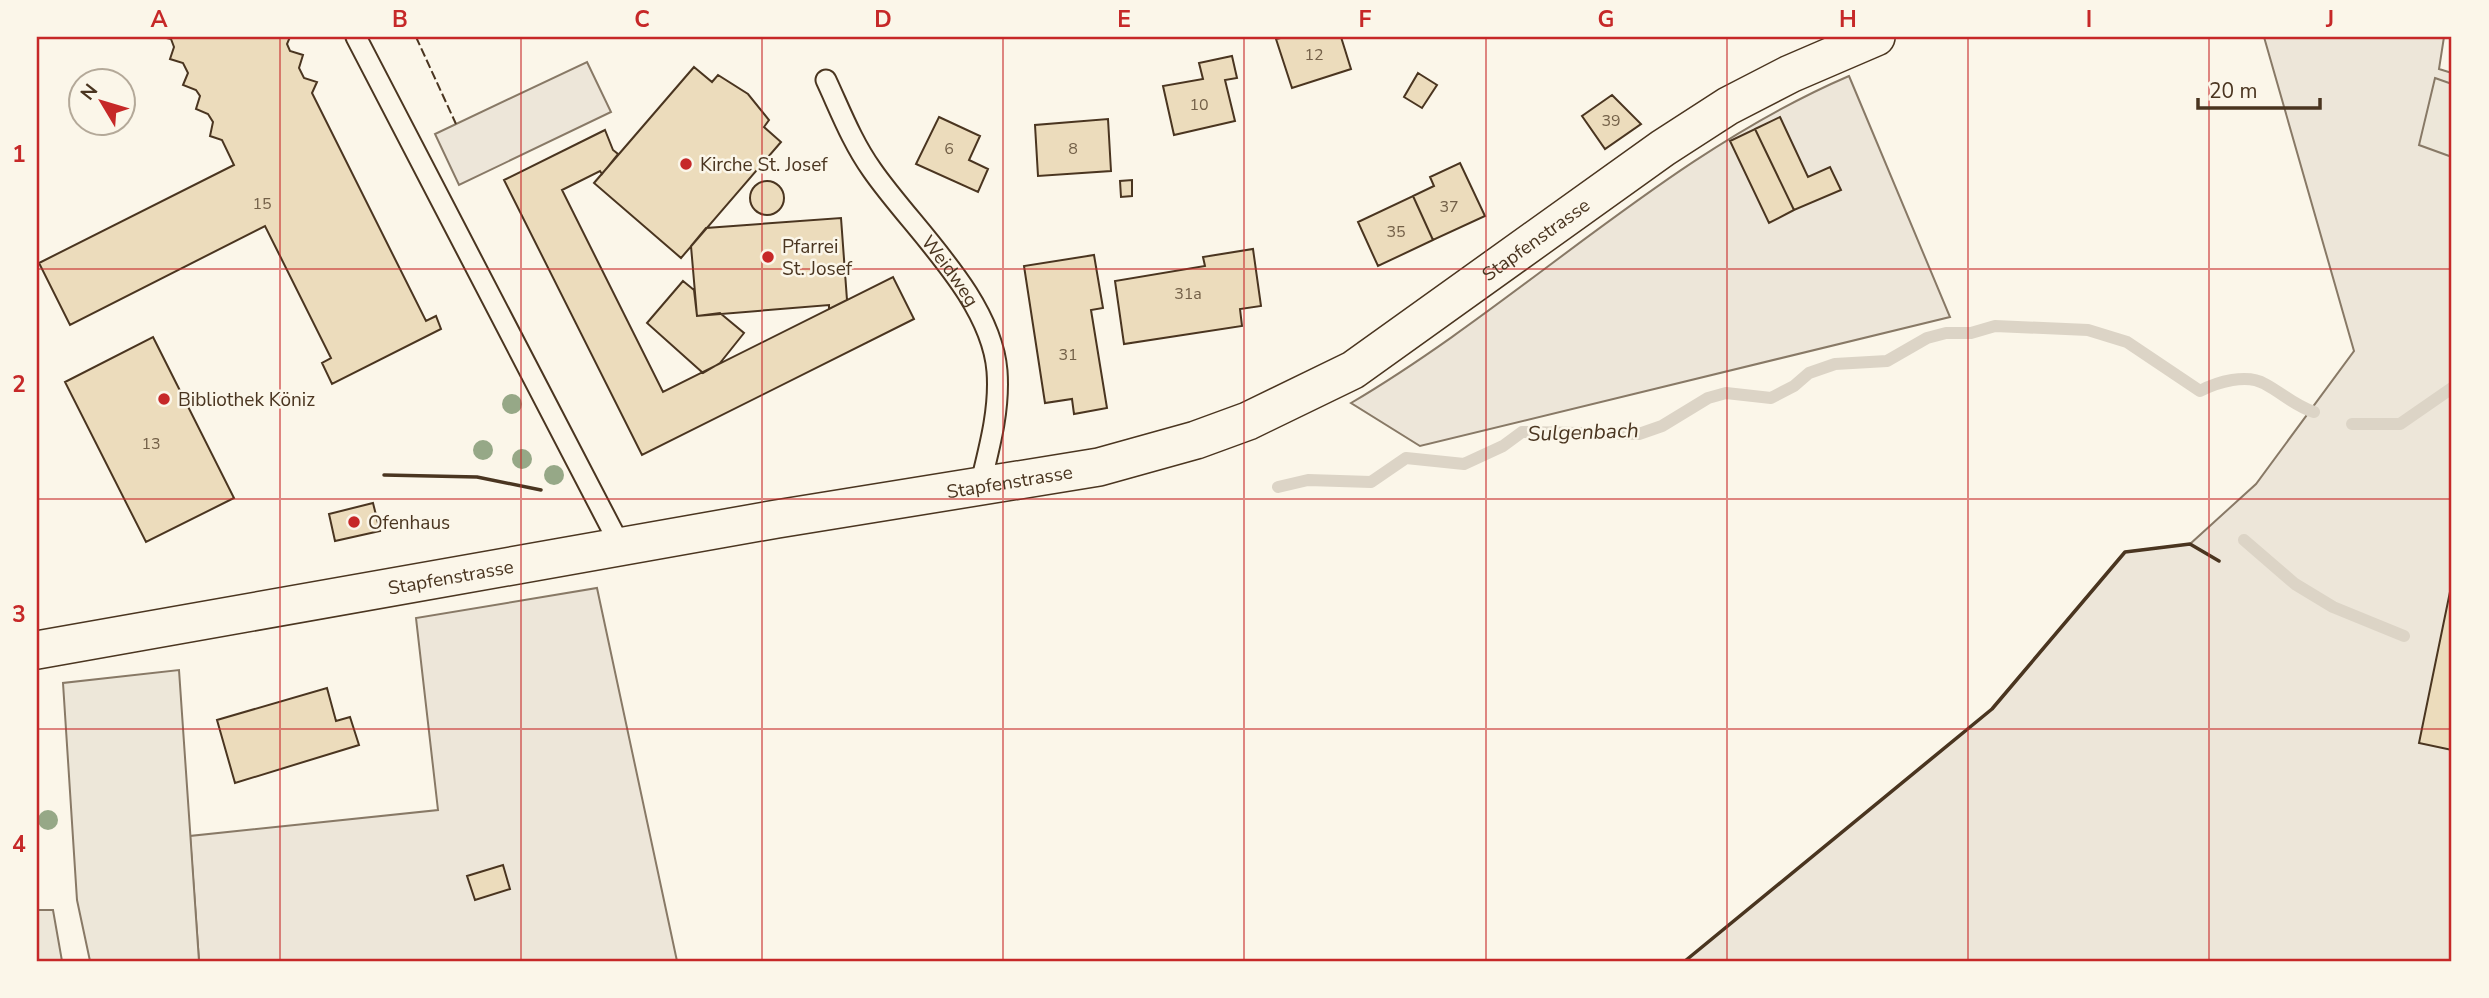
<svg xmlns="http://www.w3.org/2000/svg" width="2489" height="998" font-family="'Nunito Sans',sans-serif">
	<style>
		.green { fill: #ede6d9; stroke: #887966; stroke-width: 2 }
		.parking { fill: #ede7d9; stroke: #887966; stroke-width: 2 }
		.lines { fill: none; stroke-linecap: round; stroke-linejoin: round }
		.stream { stroke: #dcd4c6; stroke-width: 12 }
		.building { fill: #ecdcbc; stroke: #4a3520; stroke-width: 2 }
		.lane-casing { stroke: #4a3520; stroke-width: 23 }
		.street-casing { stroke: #4a3520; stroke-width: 40 }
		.lane { stroke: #fbf6e9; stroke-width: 19 }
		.street { stroke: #fbf6e9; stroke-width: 37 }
		.fence { stroke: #4a3520; stroke-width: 2; stroke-dasharray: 9 3.5; stroke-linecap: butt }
		.wall { stroke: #4a3520; stroke-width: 3.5 }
		.tree { fill: #96a887 }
		.grid { fill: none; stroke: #c62828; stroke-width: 2; stroke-opacity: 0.55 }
		.poi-dot { fill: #c62828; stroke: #fbf6e9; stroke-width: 2.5 }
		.labels { text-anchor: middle; stroke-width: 5; stroke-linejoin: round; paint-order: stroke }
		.number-label { font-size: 16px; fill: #725f47 }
		.poi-label { font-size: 19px; fill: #4a3520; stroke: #fbf6e9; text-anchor: start }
		.street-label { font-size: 19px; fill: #4a3520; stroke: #fbf6e9 }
		.water-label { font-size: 21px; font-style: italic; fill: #4a3520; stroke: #fbf6e9 }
		.neatline { fill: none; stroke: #c62828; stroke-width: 2.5 }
		.grid-label { font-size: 23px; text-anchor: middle; font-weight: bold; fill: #c62828 }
	</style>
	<rect width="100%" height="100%" fill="#fbf6e9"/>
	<path class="green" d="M2264,37H2444L2439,69L2452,73V961H1685L1992,709L2125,552L2190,544L2256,484L2354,351Z
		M587,62L611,112L459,185L435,134Z
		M1849,76L1950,317L1420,446L1351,403C1522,302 1665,155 1849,76Z
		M597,588L677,961H199L190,836L438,810L416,618Z"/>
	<path class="parking" d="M2435,78L2452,84V157L2419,145Z
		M179,670L199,961H90L77,900L63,683Z
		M37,910H53L62,961H37Z"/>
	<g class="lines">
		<path class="stream" d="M2352,424H2400L2452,388
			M1278,487L1308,480L1371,482L1406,458L1464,464L1503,446L1522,432L1639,434L1662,426L1708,398L1726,393L1771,398L1794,386L1809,373L1835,364L1887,361L1927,338L1946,333H1971L1995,326L2088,330L2127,342L2200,391C2217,382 2247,373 2265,384C2282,393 2295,406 2314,412
			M2244,540L2295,584L2333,607L2404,636"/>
	</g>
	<path class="building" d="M162,37H290L287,44L290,51L303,55L299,68L304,78L317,82L312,93L426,321L436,316L441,329L332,384L322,363L331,358L265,226L70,325L39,263L234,165L222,140L210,136L213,122L208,114L196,109L200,96L196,90L183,85L188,73L183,63L170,59L174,47L171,39Z
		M1285,37H1341L1351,69L1292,88L1276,39Z
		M1232,56L1237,78L1225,80L1235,121L1174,135L1163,86L1203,79L1199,63Z
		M694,67L712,82L718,75L748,94L769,120L764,127L781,142L681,258L594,183Z
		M1418,73L1437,85L1422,108L1404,97Z
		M1612,95L1641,124L1605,149L1582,116Z
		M939,117L980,136L969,160L988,169L978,192L916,164Z
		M1780,117L1808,177L1830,167L1841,190L1794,210L1755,129Z
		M1108,119L1111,171L1038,176L1035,125Z
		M1755,129L1794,210L1769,223L1730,141Z
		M605,130L613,150L618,154L602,174L600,171L562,190L663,392L893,277L914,319L642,455L504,180Z
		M1460,163L1485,216L1433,240L1413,196L1434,186L1430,177Z
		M1132,180V196L1121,197L1120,181Z
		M750 198a17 17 0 1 1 34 0a17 17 0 1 1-34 0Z
		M1413,196L1433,240L1378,266L1358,222Z
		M841,218L847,300L829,309V305L697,316L691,246L706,228Z
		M1253,249L1261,306L1240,309L1242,326L1124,344L1115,281L1205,266L1203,257Z
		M1094,255L1103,308L1091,310L1107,408L1074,414L1072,399L1045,403L1024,266Z
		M683,281L694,290L697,316L720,313L744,333L720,363L703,373L647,323Z
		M153,337L234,498L146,542L65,382Z
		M373,503L380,531L335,541L329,514Z
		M2452,582V750L2419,743Z
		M327,688L336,721L350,717L359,745L235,783L217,720Z
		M503,865L510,889L475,900L467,876Z"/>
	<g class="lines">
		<defs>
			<g id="lane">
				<path d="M356,37L621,547"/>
				<path id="s1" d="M826,80C840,110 852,142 872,170C912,228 991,297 997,371C1000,410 989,449 980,486"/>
			</g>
			<g id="street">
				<path id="s2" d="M37,650L777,519L1099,467L1196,440L1248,421L1353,370L1663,148L1728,106L1790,74L1876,37"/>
			</g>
		</defs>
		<use href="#lane" class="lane-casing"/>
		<use href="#street" class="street-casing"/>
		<use href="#lane" class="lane"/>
		<use href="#street" class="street"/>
		<path class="fence" d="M416,37L456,124"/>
		<path class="wall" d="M384,475L477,477L541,490
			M1685,961L1992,709L2125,552L2190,544L2219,561"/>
	</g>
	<g class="tree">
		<circle cx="512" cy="404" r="10"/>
		<circle cx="483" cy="450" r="10"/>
		<circle cx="522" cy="459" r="10"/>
		<circle cx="554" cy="475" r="10"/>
		<circle cx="48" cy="820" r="10"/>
	</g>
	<path class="grid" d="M280,37V961M521,37V961M762,37V961M1003,37V961M1244,37V961M1486,37V961M1727,37V961M1968,37V961M2209,37V961M37,269H2452M37,499H2452M37,729H2452"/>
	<g class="poi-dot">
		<circle cx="686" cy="164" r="7"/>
		<circle cx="768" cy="257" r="7"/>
		<circle cx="164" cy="399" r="7"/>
		<circle cx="354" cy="522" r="7"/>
	</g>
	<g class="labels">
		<g class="number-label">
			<text x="1314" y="60">12</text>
			<text x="1199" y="110">10</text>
			<text x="1611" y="126">39</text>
			<text x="949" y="154">6</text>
			<text x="1073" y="154">8</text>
			<text x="262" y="209">15</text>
			<text x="1449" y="212">37</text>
			<text x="1396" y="237">35</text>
			<text x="1188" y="299">31a</text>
			<text x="1068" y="360">31</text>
			<text x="151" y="449">13</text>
		</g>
		<g class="poi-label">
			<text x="700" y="171">Kirche St. Josef</text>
			<text x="782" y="253">Pfarrei<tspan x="782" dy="22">St. Josef</tspan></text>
			<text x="178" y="406">Bibliothek Köniz</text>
			<text x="368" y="529">Ofenhaus</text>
		</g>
		<g class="street-label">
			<text dy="7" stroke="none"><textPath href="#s2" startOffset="1575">Stapfenstrasse</textPath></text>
			<text dy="7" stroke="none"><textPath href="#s1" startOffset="229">Weidweg</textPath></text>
			<text dy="7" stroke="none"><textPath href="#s2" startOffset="987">Stapfenstrasse</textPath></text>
			<text dy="7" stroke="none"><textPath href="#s2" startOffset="420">Stapfenstrasse</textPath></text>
		</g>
		<g class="water-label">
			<text transform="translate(1583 432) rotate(-2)" y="7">Sulgenbach</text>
		</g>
	</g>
	<rect width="2489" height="998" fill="none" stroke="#fbf6e9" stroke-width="77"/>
	<g transform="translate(102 102) rotate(308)"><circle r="33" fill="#fbf6e9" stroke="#b4a999" stroke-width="2"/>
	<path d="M0-5L12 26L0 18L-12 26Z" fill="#c62828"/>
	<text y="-10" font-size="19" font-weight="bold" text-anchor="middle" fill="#4a3520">N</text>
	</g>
	<path d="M2198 98v10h122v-10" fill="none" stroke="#4a3520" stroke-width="3.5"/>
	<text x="2209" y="98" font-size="21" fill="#4a3520" stroke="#fbf6e9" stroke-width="5" paint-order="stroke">20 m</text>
	<rect x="38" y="38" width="2412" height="922" class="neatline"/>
	<g class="grid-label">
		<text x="159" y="27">A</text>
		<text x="400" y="27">B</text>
		<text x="642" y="27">C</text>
		<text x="883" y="27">D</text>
		<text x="1124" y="27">E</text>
		<text x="1365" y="27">F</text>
		<text x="1606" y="27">G</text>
		<text x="1848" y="27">H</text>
		<text x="2089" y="27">I</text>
		<text x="2330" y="27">J</text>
		<text x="19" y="162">1</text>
		<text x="19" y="392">2</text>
		<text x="19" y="622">3</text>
		<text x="19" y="852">4</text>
	</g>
</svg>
